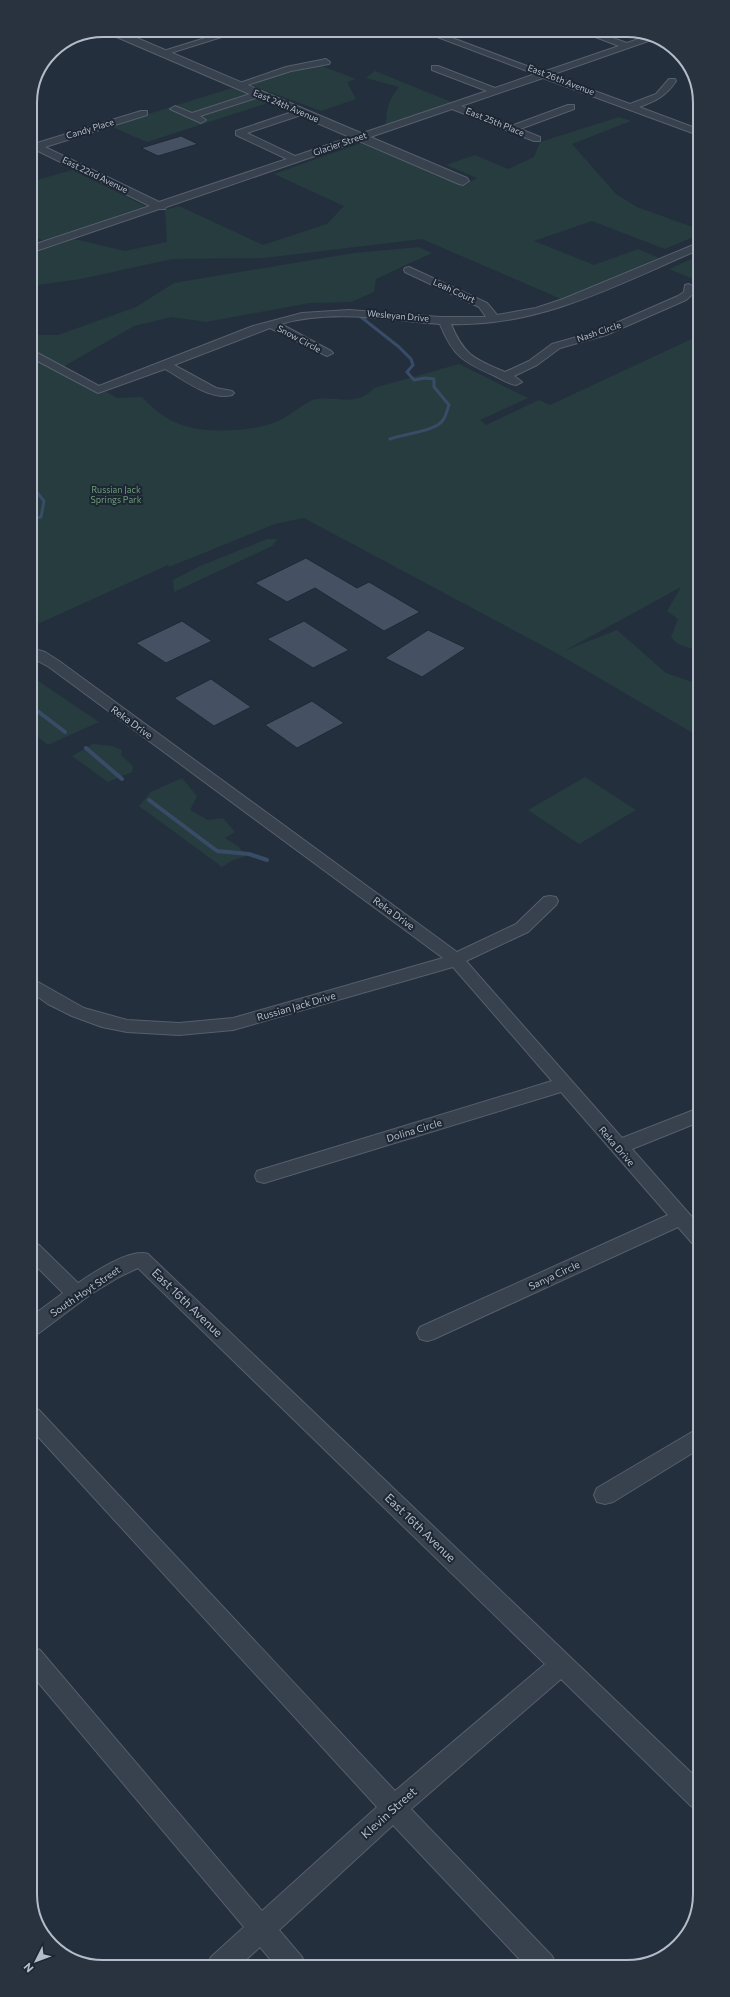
<svg xmlns="http://www.w3.org/2000/svg" width="730" height="1997" font-family="Commissioner,sans-serif">
	<style>
		.green { fill: #263c3f }
		.lines { fill: none; stroke-linecap: round; stroke-linejoin: round }
		.stream-far1 { stroke: #394c67; stroke-width: 3 }
		.stream { stroke: #394c67; stroke-width: 4 }
		.building { fill: #455162; stroke: #1f2835 }
		.minor-casing { stroke: #565f6c; stroke-width: 2 }
		.tertiary-casing { stroke: #565f6c; stroke-width: 2 }
		.minor { fill: #38414e; fill-rule: evenodd }
		.tertiary { fill: #38414e; fill-rule: evenodd }
		.labels { text-anchor: middle; stroke-width: 4; stroke-linejoin: round; paint-order: stroke }
		.far-street-label { font-size: 9px; fill: #b4bcc9; stroke: #1d2633 }
		.far-park-label { font-size: 9px; fill: #6b9a76; stroke: #1d2633 }
		.street-label { font-size: 10px; fill: #b4bcc9; stroke: #1d2633 }
		.near-street-label { font-size: 12px; fill: #b4bcc9; stroke: #1d2633 }
		.rim { fill: none; stroke: #b4bcc9; stroke-width: 2 }
	</style>
	<rect width="100%" height="100%" fill="#242f3e"/>
	<path class="green" d="M319,65L356,79L347,82L356,99L321,111L249,84L305,67Z
		M375,71L454,103L386,125C386,109 389,99 399,87L366,78Z
		M232,88L268,103L147,142L110,126Z
		M619,117L631,121L572,144L616,194L637,207L698,229V235L665,249L592,221L534,241L594,265L638,249L659,258L561,299L422,239L264,258L172,259L81,279L30,286V254L74,239L125,251L167,242L165,210L179,206L263,245L327,224L344,206L274,174L364,142L463,186L477,178L446,165L475,155L508,169L534,157L540,142Z
		M72,170L145,206L45,241L30,236V182Z
		M419,247L432,253L376,279L374,292L351,302L310,303L206,322L172,317L134,326L63,367L117,398L142,397C153,409 167,420 182,425C207,434 256,432 280,420C290,416 307,400 317,399C339,396 357,407 374,388L459,364L528,398L480,420L486,425L539,400L550,405L698,336V651L678,644L671,637L678,619L667,611L681,587L564,651L617,630L666,673L698,684V736L558,654L304,518L275,524L169,567L168,565L31,627L30,335H58L136,307L174,283L354,253Z
		M698,256V281L669,269Z
		M267,539H278L272,546L174,592L173,580L200,566Z
		M31,676L99,722L48,745L31,732Z
		M93,744L112,746L122,750L121,755L133,766L132,772L108,782L72,756Z
		M585,777L636,810L579,844L528,810Z
		M182,778L197,796L190,810L208,820L223,818L235,832L225,838L238,846L246,856L233,860L222,867L139,806L151,792Z"/>
	<g class="lines">
		<path class="stream-far1" d="M361,317L399,347L411,359L413,365L407,372L414,380L425,378L434,379V387L449,405C447,410 446,416 443,420C437,431 403,434 390,439
			M31,485L44,501L41,517L31,519"/>
		<path class="stream" d="M31,706L65,732
			M86,748L122,779
			M149,800L217,851L249,854L267,860"/>
	</g>
	<path class="building" d="M181,136L198,144L158,156L141,148Z
		M306,558L357,588L369,582L420,612L384,631L315,588L287,602L255,583Z
		M182,621L212,641L166,663L136,643Z
		M304,621L349,650L313,668L267,639Z
		M428,630L466,648L422,677L385,658Z
		M211,679L251,707L214,726L174,698Z
		M312,701L344,723L297,748L265,725Z"/>
	<g class="lines">
		<defs>
			<path id="minor" d="M231,30H244L164,55L161,56L157,53Z
				M419,30H431L543,72L619,46L577,30H590L627,43L647,36L654,39L551,75L630,104L656,94L669,79H675L676,81C666,96 656,101 639,107L698,129V135L543,78L461,106L511,126L568,105H574V109L520,129L540,137V141H534L452,109L166,207L165,209H159L30,253V246L150,206L30,147V140L37,143L141,111H147V115L45,147L159,202L287,159L236,135V131L298,110H304V114L247,133L295,156L487,91L432,70V66H438L495,88L535,74Z
				M326,59L330,62L329,64L291,71L238,88L234,85L286,67Z
				M259,91L263,94L262,96L200,116L206,120L201,123L170,109L175,106L192,113Z
				M698,243V250C619,284 540,327 451,324C464,356 475,359 505,372L529,361L552,344L598,331L678,296L684,292L685,285L689,284L694,287V293L686,300L606,335L560,348L537,365L514,376L522,382L516,385C508,384 501,379 493,375C463,362 453,356 440,324C388,320 332,309 281,324L331,351L333,353L327,356L270,328L174,365L216,388L232,391L234,393L232,395C210,401 183,379 165,369L98,393L30,357V349L99,386L253,326L302,313L349,310L440,317H486L479,307L405,272L404,270L405,268L409,267L487,303L497,315L536,308L563,299Z
				M31,648L45,652L59,661L457,952L516,924L544,897L550,896L556,897L558,901L556,905L528,932L466,961L622,1138L699,1108V1122L632,1149L699,1225V1245L692,1243L678,1227L434,1339L427,1341L420,1339L417,1333L420,1327L668,1215L561,1092L264,1183L257,1181L255,1176L257,1171L552,1081L453,967L233,1030L179,1035L127,1032L102,1027L72,1016L48,1004L31,992V978L84,1008L127,1020L179,1023L233,1018L443,958L49,667L31,657Z
				M32,1242L39,1245L78,1283C93,1273 130,1248 148,1254L700,1781V1810L691,1806L561,1679L411,1809L552,1956L556,1965H525L393,1825L279,1930L302,1957L306,1966H276L260,1947L239,1966H207L211,1957L244,1927L32,1675V1647L40,1650L262,1911L377,1807L32,1430V1407L39,1410L395,1791L545,1664L138,1268L119,1277L91,1294L39,1333L32,1335V1316L63,1293L32,1262Z
				M699,1429V1449L613,1502L605,1504L597,1502L594,1495L597,1488L692,1432Z"/>
			<path id="tertiary" d="M104,30H118L467,178L469,181L463,185L459,184L105,32Z"/>
		</defs>
		<use href="#minor" class="minor-casing"/>
		<use href="#tertiary" class="tertiary-casing"/>
		<use href="#minor" class="minor"/>
		<use href="#tertiary" class="tertiary"/>
	</g>
	<g class="labels">
		<g class="far-street-label">
			<text transform="translate(561 80) rotate(21)" y="3">East 26th Avenue</text>
			<text transform="translate(286 106) rotate(23)" y="3">East 24th Avenue</text>
			<text transform="translate(495 122) rotate(22)" y="3">East 25th Place</text>
			<text transform="translate(90 129) rotate(-17)" y="3">Candy Place</text>
			<text transform="translate(340 144) rotate(-19)" y="3">Glacier Street</text>
			<text transform="translate(95 175) rotate(26)" y="3">East 22nd Avenue</text>
			<text transform="translate(454 291) rotate(25)" y="3">Leah Court</text>
			<text transform="translate(398 316) rotate(5)" y="3">Wesleyan Drive</text>
			<text transform="translate(599 332) rotate(-19)" y="3">Nash Circle</text>
			<text transform="translate(299 339) rotate(28)" y="3">Snow Circle</text>
		</g>
		<g class="far-park-label">
			<text x="116" y="493">Russian Jack<tspan x="116" dy="10">Springs Park</tspan></text>
		</g>
		<g class="street-label">
			<text transform="translate(132 722) rotate(36)" y="4">Reka Drive</text>
			<text transform="translate(394 913) rotate(36)" y="4">Reka Drive</text>
			<text transform="translate(296 1006) rotate(-16)" y="4">Russian Jack Drive</text>
			<text transform="translate(414 1130) rotate(-17)" y="4">Dolina Circle</text>
			<text transform="translate(617 1146) rotate(49)" y="4">Reka Drive</text>
			<text transform="translate(554 1275) rotate(-25)" y="4">Sanya Circle</text>
			<text transform="translate(85 1291) rotate(-34)" y="4">South Hoyt Street</text>
		</g>
		<g class="near-street-label">
			<text transform="translate(187 1303) rotate(44)" y="4">East 16th Avenue</text>
			<text transform="translate(420 1528) rotate(44)" y="4">East 16th Avenue</text>
			<text transform="translate(389 1813) rotate(-42)" y="4">Klevin Street</text>
		</g>
	</g>
	<path d="M0 0H730V1997H0ZM103 37H627A66 66 0 0 1 693 103V1894A66 66 0 0 1 627 1960H103A66 66 0 0 1 37 1894V103A66 66 0 0 1 103 37Z" fill="#29323f" fill-rule="evenodd"/>
	<path class="rim" d="M103 37H627A66 66 0 0 1 693 103V1894A66 66 0 0 1 627 1960H103A66 66 0 0 1 37 1894V103A66 66 0 0 1 103 37Z"/>
	<g transform="translate(36 1961) rotate(228)" stroke="#1d2633" stroke-width="3" paint-order="stroke">
	<path d="M0-3L7 15L0 10L-7 15Z" fill="#b4bcc9"/>
	<text y="-6" font-size="11" font-weight="bold" text-anchor="middle" fill="#b4bcc9">N</text>
	</g>
</svg>
